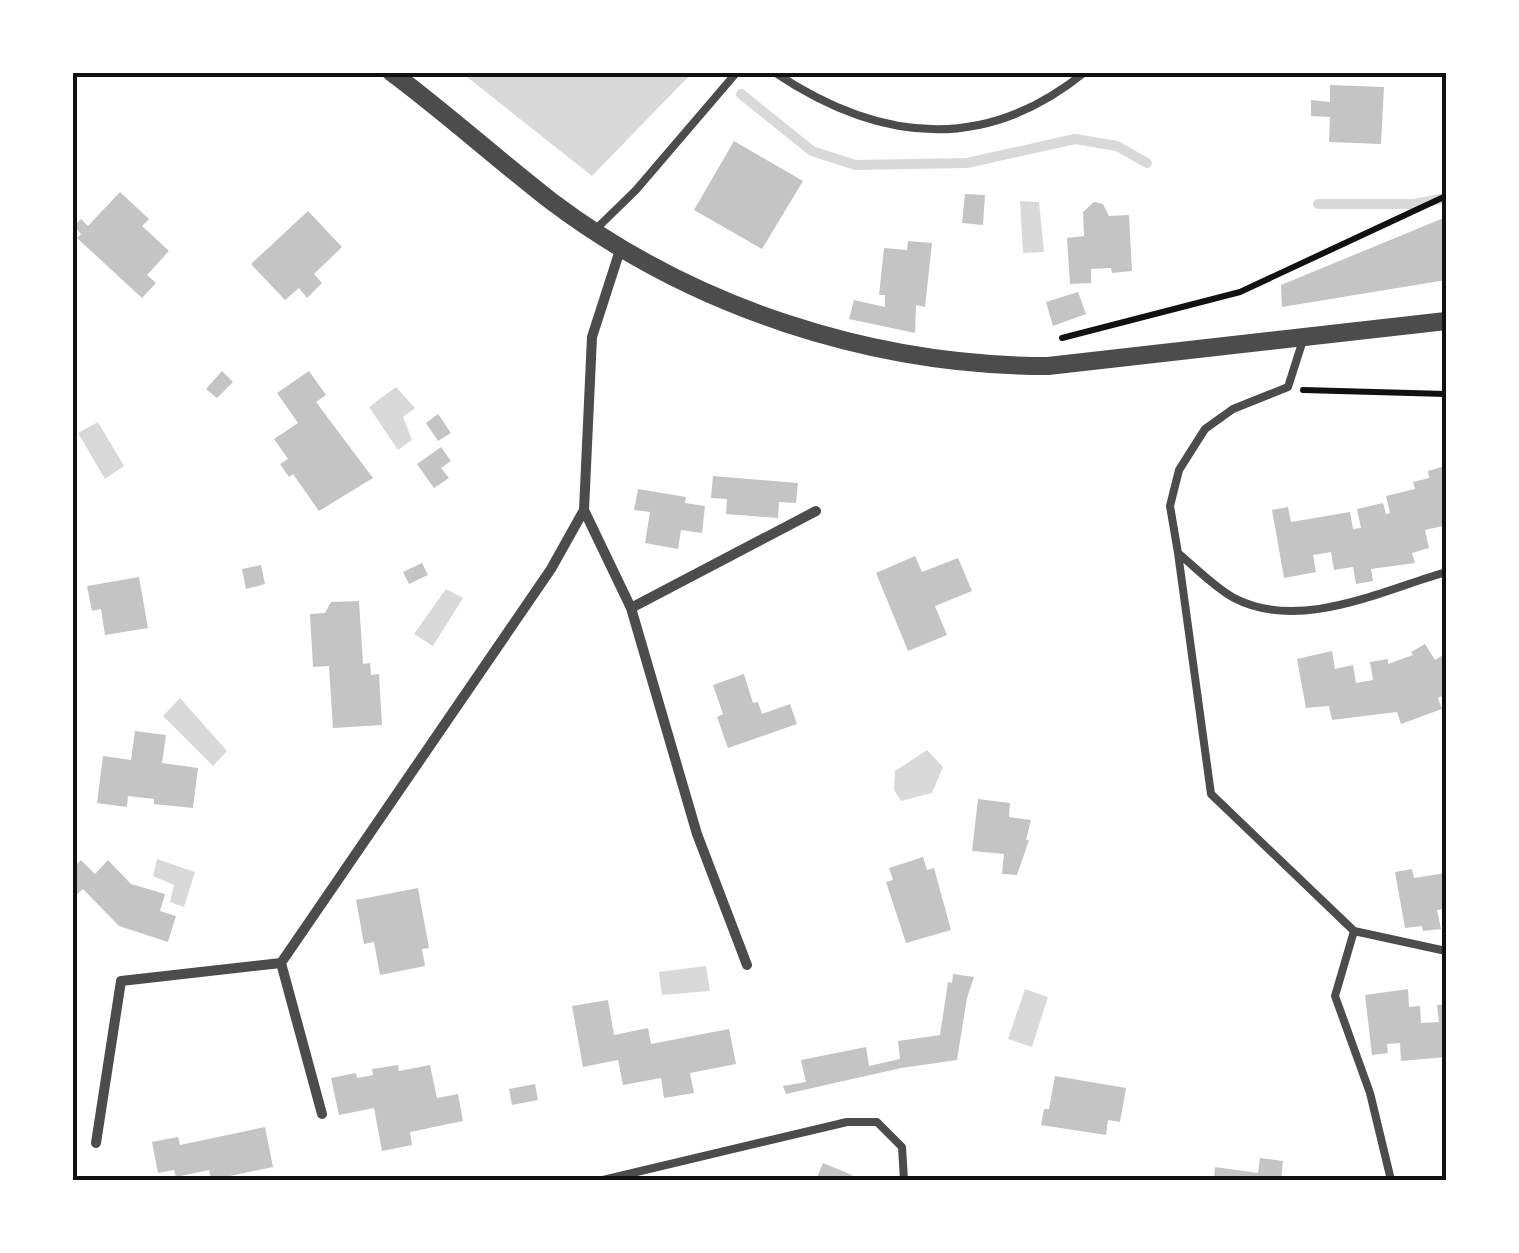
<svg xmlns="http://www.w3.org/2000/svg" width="1519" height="1253" font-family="'Asap Condensed',sans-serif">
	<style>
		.water { fill: #d9d9d9 }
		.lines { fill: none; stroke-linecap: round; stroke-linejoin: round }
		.stream { stroke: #d9d9d9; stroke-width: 10 }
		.building { fill: #c4c4c4 }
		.path { stroke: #111; stroke-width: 6 }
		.service { stroke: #4c4c4c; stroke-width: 8 }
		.minor { stroke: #4c4c4c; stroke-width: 10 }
		.tertiary { stroke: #4c4c4c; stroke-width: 18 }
		.neatline { fill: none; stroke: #111; stroke-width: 4 }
	</style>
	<rect width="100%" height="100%" fill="#fff"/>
	<path class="water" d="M462,73H692L592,176Z
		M1020,201L1039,202L1044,252L1023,253Z
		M396,387L415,408L403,417L412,440L398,450L369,407Z
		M98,422L124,466L105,479L78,433Z
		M446,589L463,598L433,646L414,634Z
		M180,698L227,751L213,766L163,716Z
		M927,750L943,767L932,793L901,801L894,790L895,771Z
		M157,859L195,872L184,907L170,902L174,885L153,876Z
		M706,966L710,991L662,995L659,972Z
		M1025,989L1048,997L1032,1047L1008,1039Z"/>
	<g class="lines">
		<path class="stream" d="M741,94L812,151L855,165L967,163L1075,139L1117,146L1147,163
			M1318,204H1414L1441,199"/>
	</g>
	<path class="building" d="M1330,85L1384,87L1381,144L1329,142L1330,117L1311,116V100L1330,102Z
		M734,141L803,181L762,249L694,210Z
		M120,192L149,219L142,226L169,251L147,275L156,283L142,298L77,238L81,234L74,226L81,219L88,226Z
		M965,194L985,195L983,225L962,223Z
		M1094,202L1103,204L1109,216L1129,215L1132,271L1112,273L1111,268L1091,269V283L1070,284L1067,238L1084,236L1083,212Z
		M308,211L342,247L314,274L322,283L307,298L299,288L285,300L251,264Z
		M1446,217V280L1282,307L1281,285Z
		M908,241L932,243L925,307L916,305L915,333L849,319L854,300L885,307V295H879L884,248L907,250Z
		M1078,292L1086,314L1053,326L1046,302Z
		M222,371L233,382L217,398L206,389Z
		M309,371L326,395L316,402L373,478L319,511L293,474L289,477L280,464L288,459L274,439L298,423L277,393Z
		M438,414L451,433L438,441L426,423Z
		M441,447L451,461L441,468L449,478L434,488L417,464Z
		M1445,466L1446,536L1443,526L1425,530L1429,548L1412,553L1415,563L1371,569L1373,581L1356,584L1353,567L1334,570L1331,552L1313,555L1316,572L1284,578L1272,510L1288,507L1291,522L1350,512L1353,529L1361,528L1357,509L1383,503L1386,514L1390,513L1386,496L1415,489L1413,482L1429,478L1428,471Z
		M713,476L798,483L796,503L779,502L778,518L726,514L727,499L711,498Z
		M638,489L686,497L685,503L705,506L702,533L681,530L678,549L645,543L650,512L634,510Z
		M915,556L922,572L958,558L972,591L935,606L947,635L908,651L876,573Z
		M422,563L428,575L409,584L403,572Z
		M261,565L265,584L246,589L242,569Z
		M139,577L148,628L105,635L101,609L92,611L87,586Z
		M359,601L363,664L370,663L371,675L379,674L382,725L333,728L329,666L313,667L310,614L325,613L331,602Z
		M1425,644L1435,660L1446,653V707L1441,696L1438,698L1442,709L1401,724L1397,712L1332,720L1329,706L1306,708L1297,659L1332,651L1335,669L1353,665L1356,683L1373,680L1370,662L1388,659V664L1413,655L1411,652Z
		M744,674L753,703L758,702L762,714L790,704L797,724L728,748L717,717L723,714L713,685Z
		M135,731L166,735L162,763L198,768L193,808L154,804V799L128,796L127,807L97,803L103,756L131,760Z
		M978,799L1010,803L1009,817L1031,820L1026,840H1029L1017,875L1002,874L1004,854L972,851Z
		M923,857L927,870L934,868L951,930L906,943L886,882L893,880L889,868Z
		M81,860L95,874L108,860L131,884L165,894L160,911L176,916L168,942L119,926L83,889L77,894L72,890V869Z
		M1412,869L1414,878L1446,873V909L1437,910L1441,929L1423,931L1422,926L1405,928L1395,872Z
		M418,888L429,948L422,949L425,966L380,975L374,942L364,944L356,900Z
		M953,974L974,977L967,998L957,1060L901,1068L786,1094L783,1086L806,1082L801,1060L866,1047L869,1066L900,1059L898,1041L940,1035L948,982L952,983Z
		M1408,989L1409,1007L1420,1006L1421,1023L1439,1022L1437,1005L1446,1004V1057L1401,1061L1400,1043L1387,1044L1388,1053L1372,1055L1365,995Z
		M608,1000L614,1035L648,1028L651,1044L729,1029L736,1064L690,1073L694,1093L664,1098L661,1078L623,1085L618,1060L583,1067L572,1006Z
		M398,1065L399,1071L430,1065L437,1098L458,1094L463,1121L410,1132L412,1145L382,1151L374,1108L339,1115L331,1078L356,1073L357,1078L373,1075L372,1069Z
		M1055,1076L1126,1088L1120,1122L1108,1120L1106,1135L1041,1125L1044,1109H1049Z
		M535,1084L538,1100L512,1105L509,1089Z
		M265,1127L273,1167L211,1180L209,1170L176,1177L174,1170L158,1173L152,1142L178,1137L180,1145Z
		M1260,1158L1283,1161L1281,1180H1214L1215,1167L1258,1173Z
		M823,1163L852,1175L850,1180H816Z"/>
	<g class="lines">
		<path class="path" d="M1062,338L1240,292L1446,196
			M1303,390L1446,394"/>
		<path class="service" d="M774,72C878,142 984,154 1085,72
			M596,229L636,190L737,72
			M1303,340L1288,387L1233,409L1205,429L1179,470L1170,506L1178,553C1196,568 1214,587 1234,598C1299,632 1381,591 1446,572
			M1178,553L1211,794L1354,931L1446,951
			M1354,931L1335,996L1370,1093L1391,1180
			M603,1180L847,1122H877L902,1147L904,1180"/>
		<path class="minor" d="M584,510L631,608L697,834L747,965
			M631,608L816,511
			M281,963L322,1114
			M96,1143L121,981L281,963L551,569L584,510L592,337L621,247"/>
		<path class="tertiary" d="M391,72C446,113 497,159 551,201C693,308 872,366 1048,366L1446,321"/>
	</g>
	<rect width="1519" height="1253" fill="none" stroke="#ffffff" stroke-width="150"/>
	<rect x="75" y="75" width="1369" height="1103" class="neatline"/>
</svg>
